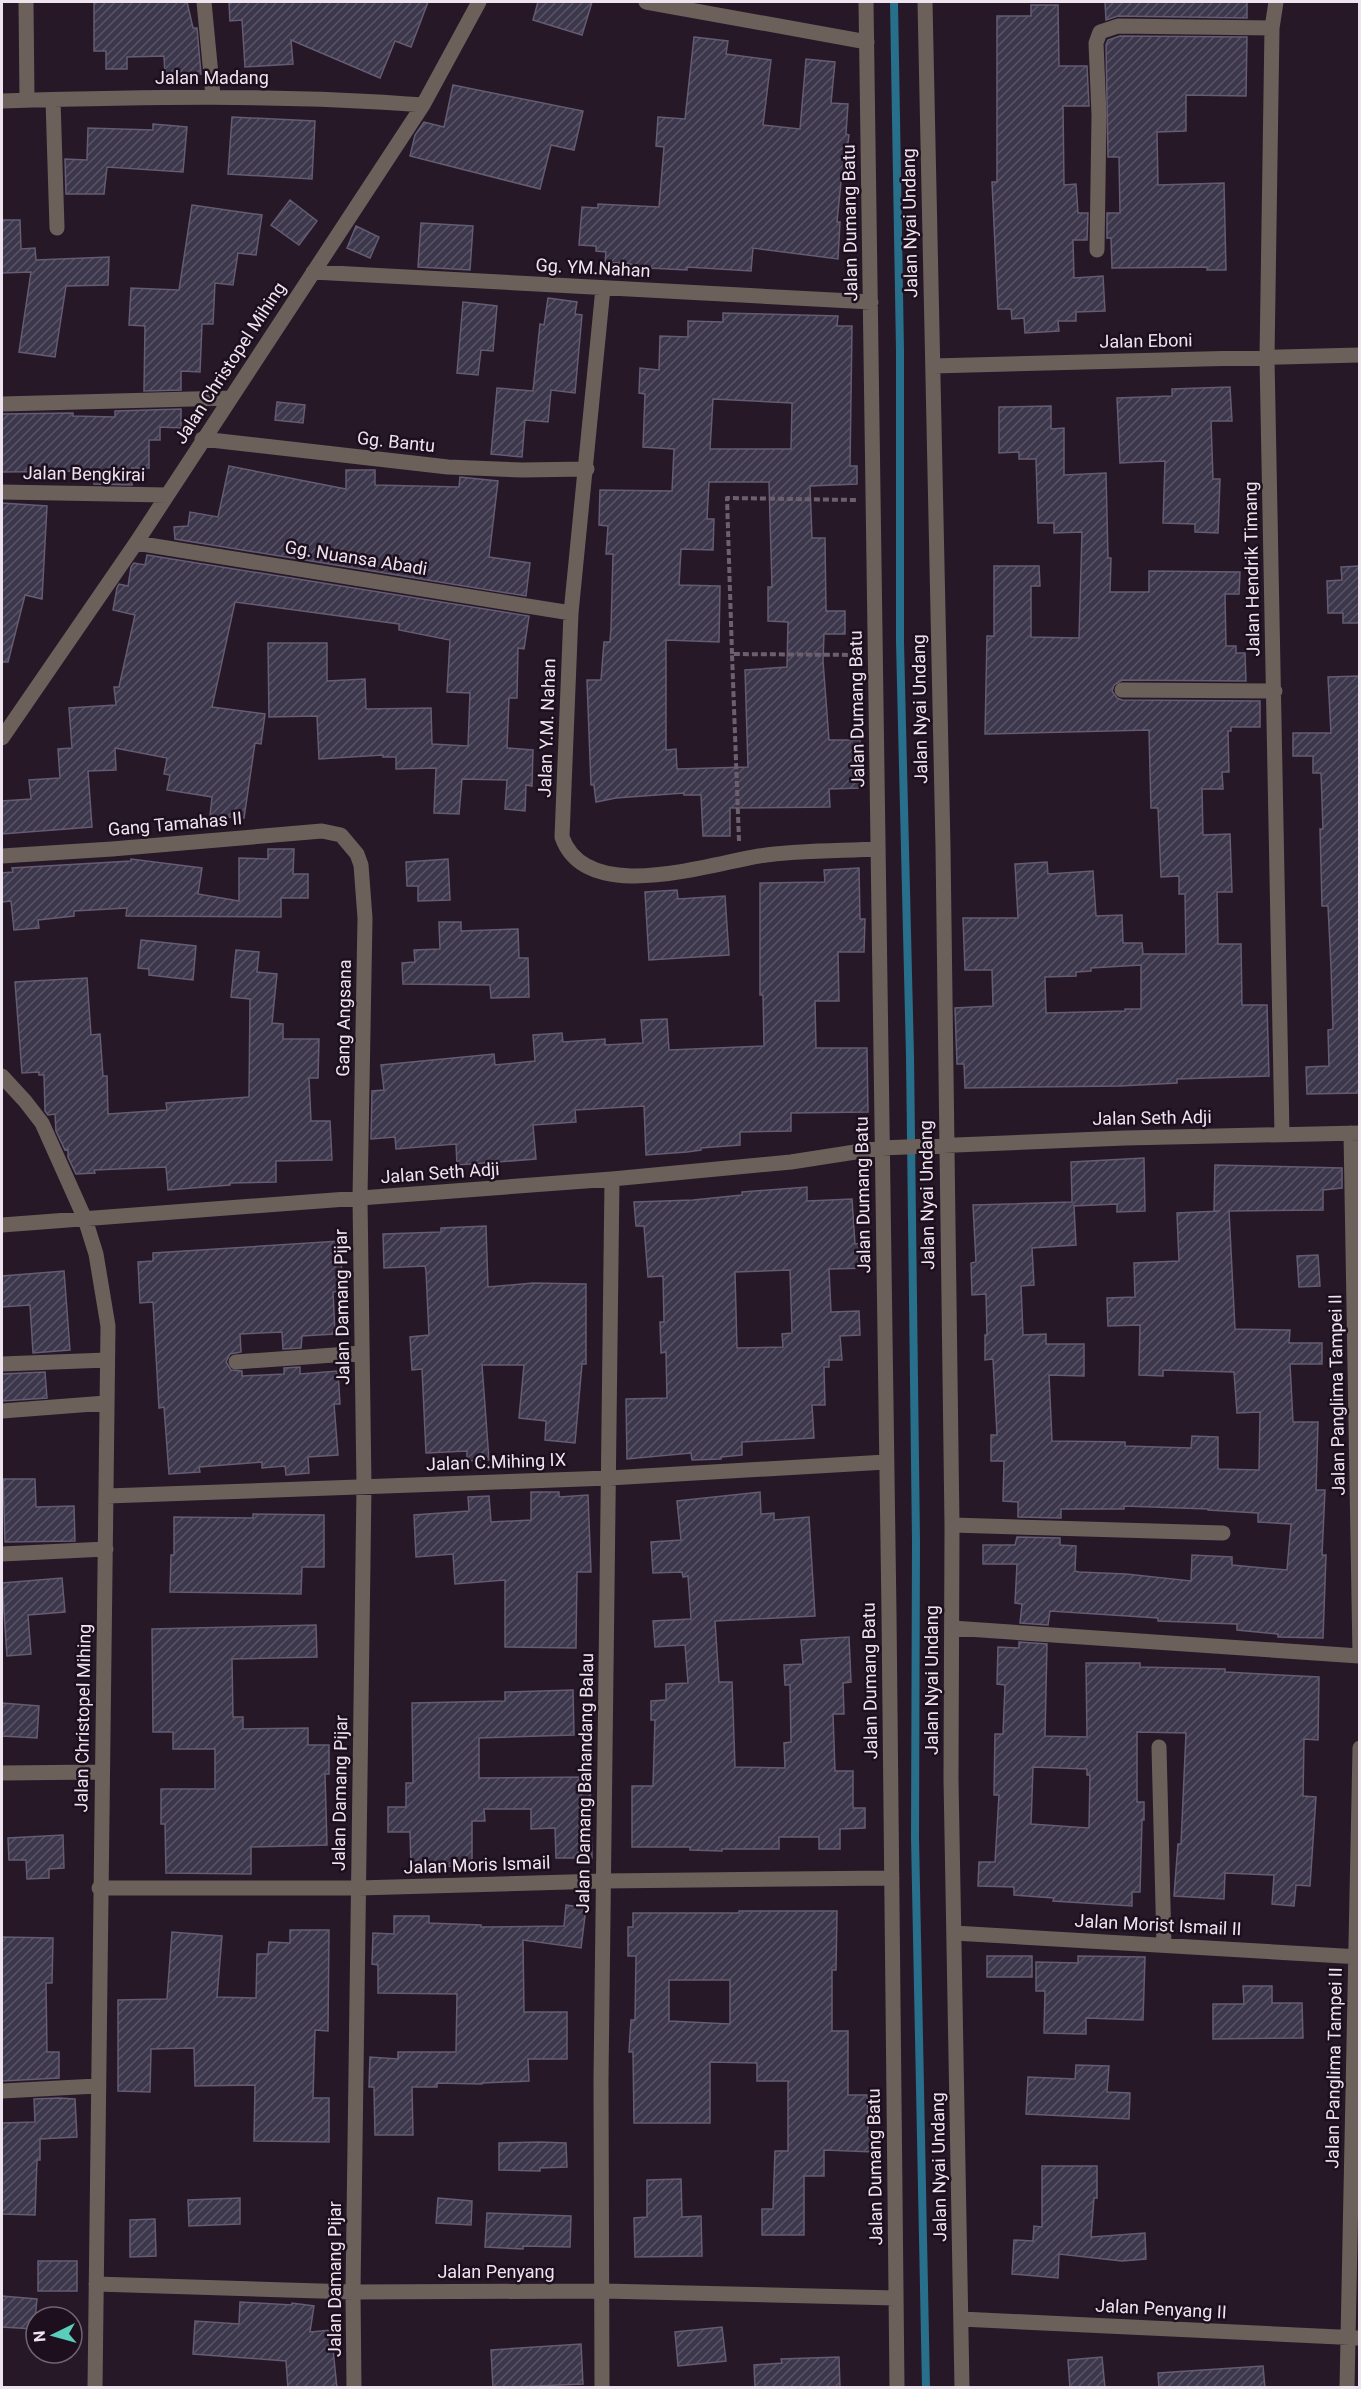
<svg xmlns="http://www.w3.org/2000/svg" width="1361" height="2389" font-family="Roboto,sans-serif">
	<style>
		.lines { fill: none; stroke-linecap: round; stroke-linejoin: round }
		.stream { stroke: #286f8b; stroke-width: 8 }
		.building { fill: url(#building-hatch); stroke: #635c73; stroke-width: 1.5; fill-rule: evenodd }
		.path { stroke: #6d606e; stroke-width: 4; stroke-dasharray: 6 3; stroke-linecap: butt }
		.minor { stroke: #6b615a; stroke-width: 15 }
		.labels { text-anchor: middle; stroke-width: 5; stroke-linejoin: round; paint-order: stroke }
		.street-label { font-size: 18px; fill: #eee4ef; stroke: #1d0f1e }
	</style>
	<defs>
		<pattern id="building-hatch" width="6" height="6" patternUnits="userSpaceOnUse" patternTransform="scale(1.5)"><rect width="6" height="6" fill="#3d374c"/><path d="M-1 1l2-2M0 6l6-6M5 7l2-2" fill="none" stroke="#595466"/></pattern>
	</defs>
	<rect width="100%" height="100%" fill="#271828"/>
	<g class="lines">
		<path class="stream" d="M894,2L900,350V642L910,1056L916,1542L915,1837L926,2388"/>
	</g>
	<path class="building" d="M94,2H187L193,28H197L201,74L165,76L164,56L127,57V69H106V51H94Z
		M229,2H428L411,47L395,41L380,78L291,40L293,64L245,67L242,20L230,21Z
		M538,2H592L582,35L533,20Z
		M1105,2H1247V18L1118,16L1106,20Z
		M1031,5H1058L1059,66H1087L1089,106H1063L1064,185L1076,184L1078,213H1088L1087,240H1073L1074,278L1103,276L1105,311L1076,312V321H1058L1059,331L1025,333L1024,318L1012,319L1011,309H998L992,182H997V16H1031Z
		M1120,36L1247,37L1246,96L1186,95V131L1157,132L1158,185L1224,183L1226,270H1207V267L1112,268L1111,238H1107V213H1120L1119,157H1108L1106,45L1108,40Z
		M694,37L728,41L726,54L771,60L763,125L800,129L806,59L835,62L831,103L848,104L846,134L849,135L844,173L842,172L837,222H840L838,259L753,248L751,271L687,267V270L630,267L631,264L605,262L606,252L596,251V246L579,245L582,207L598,208V204L659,207L664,147L656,146L658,117L685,119Z
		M453,85L583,111L574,150L551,145L540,189L410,156L415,135L424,122L444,127Z
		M232,117L315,121L312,179L228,174Z
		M153,124L187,127L183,172L107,167L104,194H66L65,159L87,160L88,128L153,130Z
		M290,200L317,221L299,245L271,225Z
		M192,205L262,215L256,255L238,253L233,285L215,283L213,324H202L200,372L181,371V390L144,391L145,326L129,325L131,288L179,290Z
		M2,220H20L21,249L35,248L36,260L109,257L108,285L66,286L55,357L19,352L31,272L2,273Z
		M421,223L473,226L470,270L418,267Z
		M356,226L379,237L370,258L347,248Z
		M548,298L577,302L575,314L582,315L575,393L551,390L548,422L525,420L522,457L491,454L497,388L533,391L540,324L544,325Z
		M463,302L497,306L493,351L481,350L478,375L457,373Z
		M723,313L838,316L837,326H852L850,466H857V484L810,486L812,538H825L826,611H845V634H824L823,661L829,740H860L861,788L829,789L830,807L730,808V836H703L701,795H684V793L616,798L596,802L594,785H591L587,680H601L604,642H610L611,628L613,554H606L608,526L599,525L600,490L672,491L674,449L643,447L645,394L639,393L640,368L659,370L660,336L688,337V321L723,322ZM713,399L792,403L791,449H710ZM709,482H769L772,587H768V621L788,622L787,667L745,670L748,767L677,769L676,749L666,750V640L719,642L720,586L679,585L681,549L713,550L714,519H707Z
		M1230,387L1232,421H1211L1213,479H1220L1218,533L1195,532V524L1163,523L1165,461L1120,463L1117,398L1172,396V389Z
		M277,402L305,405L303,423L275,420Z
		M1051,406V429L1064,428V475L1106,473L1108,558H1111L1110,592H1149V571L1240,572L1239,594H1225L1226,646H1236V653H1245L1246,681L1122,680L1114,685L1112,691L1117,698L1122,700L1260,701V727H1231V731H1228L1229,772H1222L1223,789H1202L1203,835L1230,834L1232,892H1217L1218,944H1241L1242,1005H1267L1269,1076L1177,1079V1083L1120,1086L965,1088L964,1064H957L955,1008L993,1006L992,970H965L963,918H1018L1015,864L1047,862L1048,874L1093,871L1096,916L1122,915L1123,943H1142L1143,954H1186L1185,894H1179V876L1161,877L1158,808H1151L1149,730L985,734L987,636H994V566H1039L1040,586H1031V637L1079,638L1082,532L1054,533V523H1038L1036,459H1019V452L999,453V407ZM1141,965V1009H1125V1011L1046,1013L1045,977L1076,976V972L1091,971V968Z
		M181,409V428L160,427V440H149V468H132V485L94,484V473H89V471L2,472V414L73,413V416L115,417V411Z
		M229,466L346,489V470H375V485L459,487L460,477L498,481L489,557L530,563L526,596L175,539L174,527L188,526L190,512L218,517Z
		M2,503L47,506L42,599L25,595L8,662H2Z
		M147,555L529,616L524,649L518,648L517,698H509L507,748L533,750L532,786L526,785L525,811L505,809L507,780L462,779L459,814L434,813L436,768L396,769V757H383V755L319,759L317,716L269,717L268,643H327V681L365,679L366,709L431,708L432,744L468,746L470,693L447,692L450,640L399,630V624L235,602L212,707L265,714L261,744L255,743L244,818L210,816L212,797L167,790L170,775L164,774L167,758L115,748L116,770L88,771L92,827L2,834V801L31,799L29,780L60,778L58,749L72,748L69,708L116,705L114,687H119L135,615L113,610L117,588L119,584L128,586L131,567L134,563L145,565Z
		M1359,566V623H1343V613H1328L1327,581L1342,580L1341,567Z
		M1359,676V1093L1307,1094L1306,1067L1329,1066L1328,1030L1333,1029L1331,967L1328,906H1322L1320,829H1323L1321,773H1313V756H1293V733H1331L1328,677Z
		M268,849H294L293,874H308V898H281V917L126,916L127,908L74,911V916L38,920L39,928L14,930L11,901L2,902V873L13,872L12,868L131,861V859L202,868L198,894L239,901V858L268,859Z
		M448,859L450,900L418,901V886H407L406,862Z
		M859,868L860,919H865L864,952H838L839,1001H815L816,1048H867L868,1112L791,1113V1131L740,1132V1145L701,1148V1150L687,1152L646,1155L644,1106L575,1110L576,1122L533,1125L536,1159L457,1165L456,1144L396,1149L395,1137L371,1139L372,1091L384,1090L381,1065L494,1054L495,1065L535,1061L533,1035L562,1033L563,1042L605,1039V1045L643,1043L641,1020L667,1019L669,1050L764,1046L763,995H760V883L825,882L824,870Z
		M677,890L678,899L725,896L729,955L649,960L645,892Z
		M439,922H461V931L518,929L519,958H528L529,997L491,998L490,985L403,984L402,963L415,962L414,950L440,949Z
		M141,940L196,946L193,980L149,975V969L138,968Z
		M236,950L259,952L257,972L277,974L272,1023L283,1024V1039H319L318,1078H309L311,1121H330L332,1160L276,1161V1182L230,1183V1185L168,1190L166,1167L94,1170L95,1173L76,1174L68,1157V1149L65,1150L56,1131L55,1114L48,1115L45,1111L44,1075H39V1072L22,1073L15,982L87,978L91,1035L100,1034L103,1076H107L108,1114L167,1110L166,1103L249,1097L250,999L231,997Z
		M1144,1158L1145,1211L1117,1212V1204L1074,1206L1076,1245L1032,1248L1034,1285L1021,1286L1023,1335L1046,1334V1344H1084V1376L1049,1375L1052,1441L1125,1442V1446L1191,1448L1192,1436L1218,1437V1469L1259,1470L1260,1412L1237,1413L1234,1372L1163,1370V1376L1139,1375L1140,1325L1108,1326L1107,1298L1135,1297L1134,1263L1179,1261L1177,1213L1220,1211H1214L1215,1165L1342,1168V1188L1323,1190V1210L1229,1211L1235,1329L1290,1330L1289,1343H1322V1364H1290L1293,1422H1318L1316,1490H1325L1322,1555H1326L1323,1638L1278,1637V1634L1237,1630V1624L1158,1621V1618L1050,1611L1048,1625L1020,1623L1022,1604L1015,1603L1017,1564H983V1545H1015L1017,1537L1060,1538V1545L1076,1546L1075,1571L1079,1572L1126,1574L1191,1581L1192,1555L1232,1557V1565L1287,1570L1291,1524L1258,1522V1513L1208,1510V1509L1124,1506V1509H1061V1518L1018,1517V1502L1003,1501L1004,1461H991V1435H997L993,1359L985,1360V1335H987L986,1294L972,1295L971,1263L976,1262L973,1205L1072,1202L1071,1162Z
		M807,1187V1201L852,1199L855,1244L866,1243L868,1268L829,1269L831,1312L859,1311L860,1335L840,1336L842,1360H829V1367H824L825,1405H812L814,1438L742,1442V1455L721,1457V1459L692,1460L691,1453L627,1459L626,1399L667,1398L666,1352L661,1353L660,1322H664L663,1276L648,1277L644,1226H636L634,1202L693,1200L742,1195V1192ZM790,1270L792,1333L782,1334L783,1347L737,1348L735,1272Z
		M486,1226L488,1287L533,1283L586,1284V1364H582L575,1443L545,1440L546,1421L519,1418L524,1365H482L489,1460L467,1461V1451L426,1453L422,1369L412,1370L410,1337L429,1335L426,1271L425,1266L384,1268L383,1234L441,1232V1228Z
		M340,1241L343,1291L333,1292L335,1334L302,1336L301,1348L283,1349L282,1332L240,1334L241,1352L230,1354L226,1362L231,1370L242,1371V1376L284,1374V1368L300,1367V1374L338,1371L340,1404H334L338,1455L308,1457L309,1473L286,1475L285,1466L262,1468V1462L199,1467L200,1472L169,1474L164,1407L159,1408L153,1302L140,1303L138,1262L153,1261V1253Z
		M1318,1255L1320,1286L1299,1287L1297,1256Z
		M64,1271L70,1350L33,1353L30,1305L2,1307V1276Z
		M45,1372L47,1398L2,1401V1374Z
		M3,1479H35L36,1507L74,1506L75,1541L5,1542Z
		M531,1492H559V1497L588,1495L591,1572H577L576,1648L505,1647V1580L455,1584L453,1554L416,1557L414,1515L469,1511L468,1497L489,1496L491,1522L531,1520Z
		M760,1492L761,1514L774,1513V1520L809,1517L815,1616L715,1621L719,1682H732L735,1767L785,1768L784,1743L791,1742L790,1685H785L784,1665L803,1664L801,1640L849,1637L851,1682L843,1683L844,1714H833L835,1771H853V1808H865V1828L840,1829V1849H819V1837H779V1849H722V1851L690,1850V1847H632V1786H653L655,1720H651V1701L666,1700V1684L688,1683L685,1645L655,1647L653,1621L691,1619L688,1576L683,1577L682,1572L653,1573L651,1542L681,1540L677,1501Z
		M253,1514L324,1515V1567H302L301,1594L170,1592L171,1555H174V1517L253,1518Z
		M62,1578L65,1612L28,1615L31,1654L7,1656L2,1583Z
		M316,1625L317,1657L232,1659L233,1717H243V1729L308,1728V1745H329V1774H325L327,1845L251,1847V1874L166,1873L165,1824H161V1789H215V1749H173V1732H153L152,1629Z
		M1019,1642L1047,1644L1045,1736L1087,1737L1086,1663H1140V1667L1225,1669V1672L1319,1677L1318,1740L1304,1739L1303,1796L1316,1797L1310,1886L1296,1885L1294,1906L1272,1904L1274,1875L1225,1873L1224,1899L1174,1896L1178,1844H1181L1186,1733L1137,1732V1802H1144V1820H1142L1140,1892H1132V1906L1053,1901L1054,1898L1014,1895V1887L978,1886L979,1862H995L999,1795H994L995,1734H1003L1005,1685L997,1684L998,1647L1019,1648ZM1033,1767L1087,1769V1775H1090L1089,1828L1031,1824Z
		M573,1690L574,1735L479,1738V1778L590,1777L592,1858H556L555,1828L531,1829V1809H484L485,1821H472V1866L411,1867L410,1832H388V1807H406V1783H413L412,1703L505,1701V1692Z
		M2,1703L39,1706L37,1738L2,1736Z
		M63,1835L64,1868L49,1869V1878L27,1879L26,1860H9L8,1838Z
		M566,1905L586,1908L581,1948L523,1940L524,2012H567V2059H528L529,2081L482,2083V2084L437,2083V2087H412L413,2135H375L374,2087H369L370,2057L398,2059V2052H456L457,1994L378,1993V1965L372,1964L373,1933L394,1934V1916H429V1923L481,1925V1927L564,1926Z
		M739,1911H837L836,1970H832V2031H848V2095H867L868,2132H874V2152L824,2150V2176H804V2235H762V2209H773L775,2151H788V2081H757V2063L710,2062V2123H634L633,2052H629L631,2020H635L636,1956H628V1927H633V1913H739ZM669,1980H730V2024L669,2021Z
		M290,1930H329L328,2031L315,2030L313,2098H329V2142L254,2141L255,2085L195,2086L194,2048L151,2049L150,2092L118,2091V2000L167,1999L172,1932L222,1936L217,1997L256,1998L257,1954H268L269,1942L290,1943Z
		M2,1937L53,1938L52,1983H46L47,2052H59V2078L2,2081Z
		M987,1956H1032V1977H987Z
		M1078,1956L1145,1957L1143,2020L1086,2018V2034L1044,2033L1045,1991H1036V1962L1078,1963Z
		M1243,1986H1272V2003H1302L1303,2038L1213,2039V2004H1244Z
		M1076,2065L1109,2066L1107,2092L1130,2093L1129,2119L1026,2114L1028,2077L1075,2079Z
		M59,2098L75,2099L77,2137L40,2139V2160H37L35,2215L2,2214V2123L35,2122L34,2099Z
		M540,2142L566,2143L567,2167L540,2168V2171L499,2170V2143Z
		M1042,2166H1097V2198H1094L1091,2237L1145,2233L1146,2259L1122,2261L1059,2254L1058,2278L1012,2274L1014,2240L1033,2241L1034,2226L1042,2227Z
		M681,2179L682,2217L701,2216L702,2256L635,2257L634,2218L647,2217V2180Z
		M240,2198V2224L189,2226L188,2200Z
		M438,2198L472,2201L471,2225L436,2223Z
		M487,2213L571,2216L570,2247L523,2246V2249L485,2247Z
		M155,2219L156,2256L130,2257V2220Z
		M38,2261H77V2291H38Z
		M2,2296L37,2299L34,2329L2,2327Z
		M240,2302L292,2305V2303L314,2306L310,2332L331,2330L337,2388H288L286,2361L193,2354L195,2321L239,2324Z
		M722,2327L726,2361L678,2366L675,2332Z
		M581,2344L583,2384L493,2388L491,2350Z
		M839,2357L840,2388H755L754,2365L782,2363L781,2359Z
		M1102,2357L1105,2388H1070L1068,2360Z
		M1263,2366L1265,2388H1159L1158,2373Z"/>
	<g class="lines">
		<path class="path" d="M732,654L727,498L856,500
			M739,841L732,654L858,655"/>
		<path class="minor" d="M26,2L27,100
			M204,2L213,96
			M646,2L867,42
			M866,2L889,1614L897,2388
			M925,2L943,847L952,1525L951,1779L962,2388
			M1276,2L1272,28L1267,358L1282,1135
			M53,100L57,228
			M2,101C142,97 282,94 423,105
			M1097,250L1099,115L1096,43L1100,32L1118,26L1272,28
			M313,272L871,302
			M603,288L571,613L562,837C586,906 709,864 759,856C798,850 839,851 878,849
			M933,366L1360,355
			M2,404L230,398
			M202,439L448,467L522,470L587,469
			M2,492L167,495
			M136,543L571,613
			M1122,690L1275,691
			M2,738L136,543L423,105L479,2
			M2,856L112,849L322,831L341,835L357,854L361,865L365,918L360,1198L364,1486L353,2292L354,2388
			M2,1076L25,1101L42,1123L85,1219L96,1254L108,1326L95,2388
			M1351,1133L1360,1656
			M2,1225L612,1179L791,1162L881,1148L1125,1138L1360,1133
			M236,1362L362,1353
			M2,1364L107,1360
			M2,1411L106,1403
			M107,1496L609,1478L886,1462
			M952,1525L1223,1533
			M2,1554L106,1549
			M952,1628L1359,1656
			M1159,1747L1164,1945
			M2,1773L101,1772
			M99,1888H358L603,1881L892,1878
			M954,1933L1360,1957
			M2,2091L97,2086
			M96,2284L353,2292L603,2291L896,2298
			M961,2319L1360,2338
			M602,2388L601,2080L612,1179
			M1347,2388L1360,1748"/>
	</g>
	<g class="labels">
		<g class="street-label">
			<text x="212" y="84">Jalan Madang</text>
			<text transform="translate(850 223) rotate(-91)" y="6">Jalan Dumang Batu</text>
			<text transform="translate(910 223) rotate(-91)" y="6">Jalan Nyai Undang</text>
			<text transform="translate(593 268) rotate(3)" y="6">Gg. YM.Nahan</text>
			<text transform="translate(1146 341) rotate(-1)" y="6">Jalan Eboni</text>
			<text transform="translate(230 363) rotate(-57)" y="6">Jalan Christopel Mihing</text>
			<text transform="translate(396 442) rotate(6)" y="6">Gg. Bantu</text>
			<text transform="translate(84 474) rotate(1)" y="6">Jalan Bengkirai</text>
			<text transform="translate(356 558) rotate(9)" y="6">Gg. Nuansa Abadi</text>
			<text transform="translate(1252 569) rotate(-91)" y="6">Jalan Hendrik Timang</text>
			<text transform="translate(857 709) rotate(-91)" y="6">Jalan Dumang Batu</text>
			<text transform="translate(920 709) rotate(-91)" y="6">Jalan Nyai Undang</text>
			<text transform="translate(547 728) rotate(-88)" y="6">Jalan Y.M. Nahan</text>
			<text transform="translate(175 824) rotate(-5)" y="6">Gang Tamahas II</text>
			<text transform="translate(344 1018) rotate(-89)" y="6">Gang Angsana</text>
			<text transform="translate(1152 1118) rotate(-1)" y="6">Jalan Seth Adji</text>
			<text transform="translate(440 1173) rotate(-4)" y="6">Jalan Seth Adji</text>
			<text transform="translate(863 1195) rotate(-91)" y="6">Jalan Dumang Batu</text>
			<text transform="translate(927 1195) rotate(-91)" y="6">Jalan Nyai Undang</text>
			<text transform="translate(342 1307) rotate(-91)" y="6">Jalan Damang Pijar</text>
			<text transform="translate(1337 1395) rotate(-91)" y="6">Jalan Panglima Tampei II</text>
			<text transform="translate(496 1462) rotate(-2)" y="6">Jalan C.Mihing IX</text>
			<text transform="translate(932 1680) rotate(-90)" y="6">Jalan Nyai Undang</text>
			<text transform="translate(870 1681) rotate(-91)" y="6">Jalan Dumang Batu</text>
			<text transform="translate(83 1718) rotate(-89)" y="6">Jalan Christopel Mihing</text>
			<text transform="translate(585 1783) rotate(-89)" y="6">Jalan Damang Bahandang Balau</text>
			<text transform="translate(340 1793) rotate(-89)" y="6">Jalan Damang Pijar</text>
			<text transform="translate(477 1865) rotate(-2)" y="6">Jalan Moris Ismail</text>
			<text transform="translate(1158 1925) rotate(3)" y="6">Jalan Morist Ismail II</text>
			<text transform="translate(1334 2068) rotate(-89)" y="6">Jalan Panglima Tampei II</text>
			<text transform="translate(875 2167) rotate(-91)" y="6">Jalan Dumang Batu</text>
			<text transform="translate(939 2167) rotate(-91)" y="6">Jalan Nyai Undang</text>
			<text x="496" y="2278">Jalan Penyang</text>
			<text transform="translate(335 2279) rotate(-90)" y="6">Jalan Damang Pijar</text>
			<text transform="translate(1161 2309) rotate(3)" y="6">Jalan Penyang II</text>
		</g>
	</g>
	<rect width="1361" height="2389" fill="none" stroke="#eee4ef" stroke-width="6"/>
	<g transform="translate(54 2335) rotate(265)"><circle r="28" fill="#1d0f1e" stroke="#716472" stroke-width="1.5"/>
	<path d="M0-4.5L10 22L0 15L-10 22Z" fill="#5bcebb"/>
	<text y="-9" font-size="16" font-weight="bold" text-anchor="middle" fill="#eee4ef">N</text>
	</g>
</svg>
